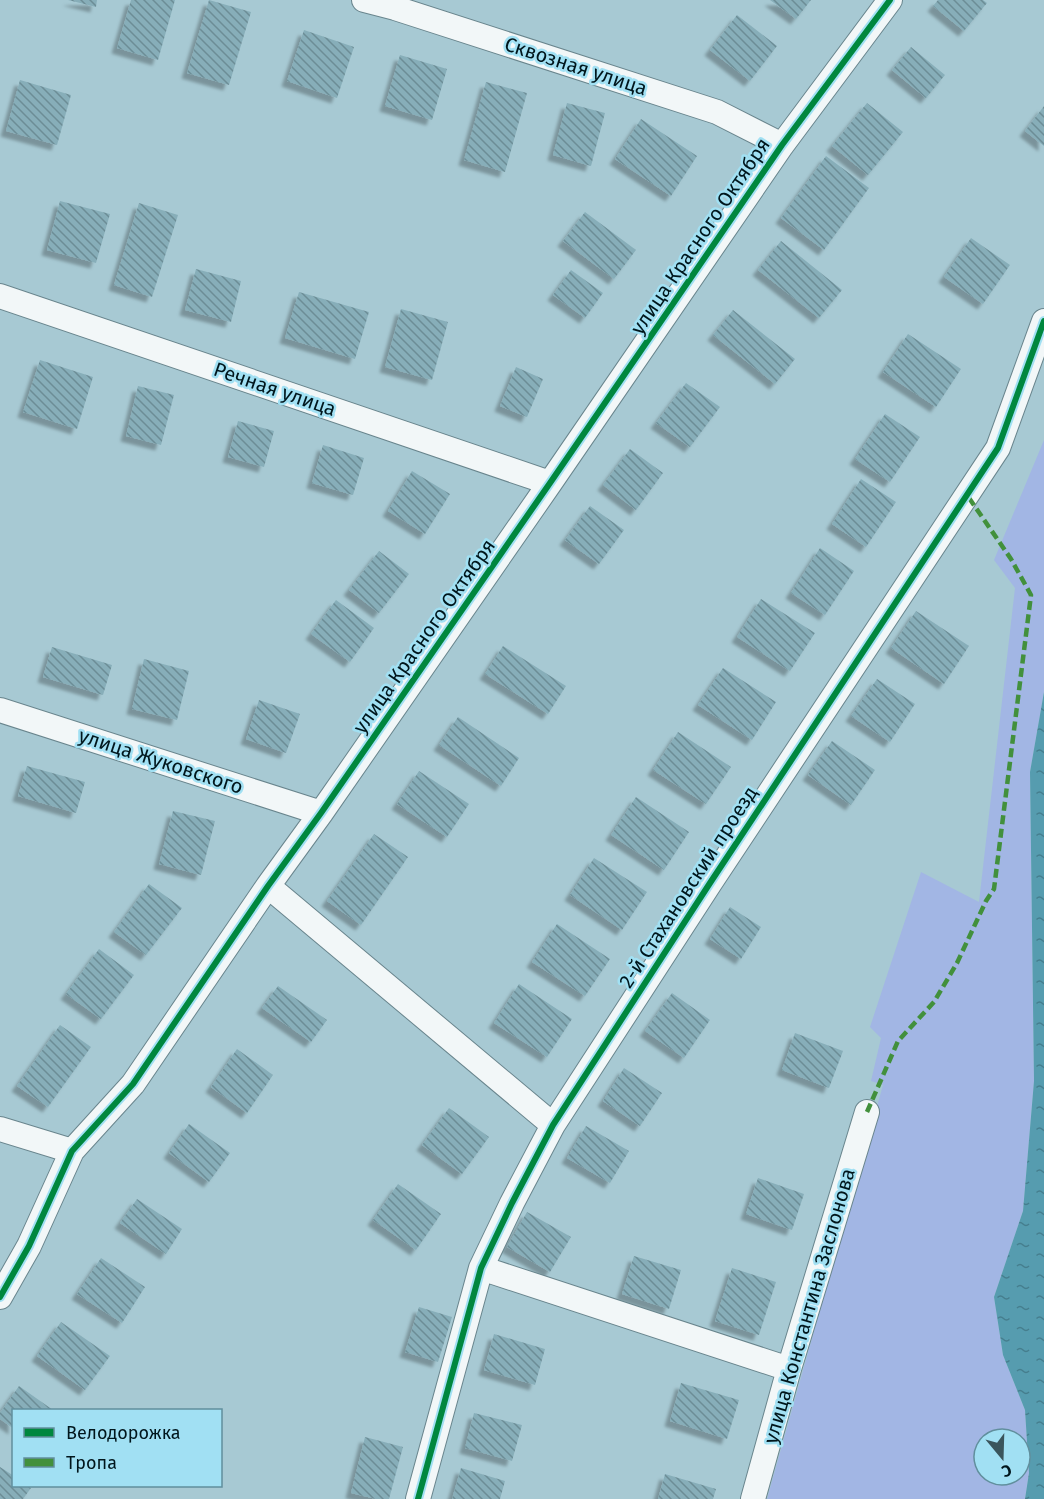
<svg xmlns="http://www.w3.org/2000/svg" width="1044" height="1499" font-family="'Fira Sans',sans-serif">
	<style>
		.green { fill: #a2b6e4; fill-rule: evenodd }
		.water { fill: url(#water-ripples) }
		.building { fill: url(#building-back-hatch); filter: url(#shadow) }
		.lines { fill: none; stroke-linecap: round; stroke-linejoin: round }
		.street-casing { stroke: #69858d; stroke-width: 26 }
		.street { stroke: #f2f7f8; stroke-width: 24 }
		.quiet { stroke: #42903c; stroke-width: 4.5; stroke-dasharray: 9 4.5; stroke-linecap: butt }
		.cycleway-casing { stroke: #a1e0f3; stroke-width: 10 }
		.cycleway { stroke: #00873e; stroke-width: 6 }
		.labels { text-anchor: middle; stroke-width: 5; stroke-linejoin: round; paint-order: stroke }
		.street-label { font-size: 20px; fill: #00161c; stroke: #a1e0f3 }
	</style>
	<defs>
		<pattern id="water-ripples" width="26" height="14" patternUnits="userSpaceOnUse" patternTransform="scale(1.5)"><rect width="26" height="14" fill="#569caf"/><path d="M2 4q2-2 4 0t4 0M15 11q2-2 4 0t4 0" fill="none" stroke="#457e8e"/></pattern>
		<pattern id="building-back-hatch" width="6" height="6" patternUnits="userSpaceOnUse" patternTransform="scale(1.5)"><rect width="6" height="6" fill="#87aeb9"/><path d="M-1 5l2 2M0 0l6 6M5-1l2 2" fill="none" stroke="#6c8d96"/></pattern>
		<filter id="shadow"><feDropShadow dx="-5.5" dy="5.5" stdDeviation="1.5" flood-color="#0004"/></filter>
	</defs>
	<rect width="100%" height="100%" fill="#a7c9d3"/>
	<path class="green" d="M1044,440V692L1030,772L1034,1081L1023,1211L994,1297L1003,1355L1025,1410L1029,1473L1025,1499H767L883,1085L871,1081L881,1038L870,1027L921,872L979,902L1015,588L994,560ZM984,1439H1020V1475H984Z"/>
	<path class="water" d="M1044,692V1499H1025L1029,1473L1025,1410L1003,1355L994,1297L1023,1211L1034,1081L1030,772Z"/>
	<path class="building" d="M68,0H97L96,7Z
		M131,0H175L158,60L117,48Z
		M209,0L251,12L229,85L187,73Z
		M770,0H811L796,19Z
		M938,0H983L987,3L964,31L933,6Z
		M737,15L777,46L750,81L710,50Z
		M304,30L354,47L337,98L287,81Z
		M911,47L945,75L926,98L892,70Z
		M400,55L447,69L432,120L385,106Z
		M20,80L71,95L57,145L6,131Z
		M486,82L527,93L505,172L464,160Z
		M567,103L605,113L591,166L553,155Z
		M867,103L903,132L868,175L832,146Z
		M1044,106V146L1025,131Z
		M641,119L697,156L671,196L615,159Z
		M826,156L869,188L824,250L781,218Z
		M60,201L110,214L96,263L47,250Z
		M139,203L178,215L152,297L114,285Z
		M585,212L636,250L614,279L563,241Z
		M971,238L1010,265L983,304L944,277Z
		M781,241L842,290L819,318L758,270Z
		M196,269L241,281L231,322L185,310Z
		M571,270L603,293L585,318L553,295Z
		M299,292L369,312L355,359L285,338Z
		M401,309L448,322L432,380L385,367Z
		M733,310L795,359L775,384L713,335Z
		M908,334L961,369L936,407L883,372Z
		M40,360L93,377L77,429L23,412Z
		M516,367L543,379L527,417L500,406Z
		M686,383L720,407L690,447L656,423Z
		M138,386L174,395L161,445L126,436Z
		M885,414L920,437L890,482L855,459Z
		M238,421L274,431L264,467L228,457Z
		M323,445L364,458L353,495L312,483Z
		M630,449L663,473L636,510L603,485Z
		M412,471L450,494L425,534L388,511Z
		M861,479L896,502L866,547L832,524Z
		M590,506L624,530L599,564L565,540Z
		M820,548L854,571L825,615L791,593Z
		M379,551L409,574L379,613L349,590Z
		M761,599L815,633L790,671L737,637Z
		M336,600L374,628L350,662L311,634Z
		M916,611L969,646L944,684L891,648Z
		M503,646L566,686L548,714L485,674Z
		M52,647L112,665L103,695L43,677Z
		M144,659L189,671L177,720L132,709Z
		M723,668L776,702L752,740L698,705Z
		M877,679L915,704L890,742L851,716Z
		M259,700L300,714L286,753L246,739Z
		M458,717L519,758L501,786L439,745Z
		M678,732L731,767L706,804L653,770Z
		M832,741L875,770L851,805L808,775Z
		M27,766L85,782L76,813L18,796Z
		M419,771L469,804L447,837L397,804Z
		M636,797L689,832L664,870L611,835Z
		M173,811L215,821L201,875L159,864Z
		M374,834L408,857L361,925L327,901Z
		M594,858L647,892L622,930L570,895Z
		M149,884L182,908L146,955L114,932Z
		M730,907L761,927L741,959L710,939Z
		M557,924L610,959L585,996L532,962Z
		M99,949L134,975L101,1019L66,994Z
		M519,984L572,1019L547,1057L494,1023Z
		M278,986L327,1020L311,1042L262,1008Z
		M672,993L710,1020L684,1058L645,1031Z
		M60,1025L91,1047L48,1107L17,1086Z
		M795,1033L843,1051L829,1088L782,1070Z
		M237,1049L273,1075L247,1113L211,1087Z
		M624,1068L662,1093L640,1126L603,1101Z
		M449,1108L489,1137L462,1174L422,1145Z
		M189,1124L230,1153L209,1182L169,1153Z
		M586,1126L629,1151L610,1183L567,1158Z
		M758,1178L804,1194L792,1230L746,1214Z
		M398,1184L441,1214L416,1250L373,1220Z
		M137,1199L182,1229L166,1254L120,1223Z
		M527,1212L571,1237L550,1272L507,1247Z
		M634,1256L681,1270L669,1309L622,1294Z
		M101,1258L145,1287L122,1323L77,1294Z
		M732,1268L776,1282L759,1335L715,1321Z
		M419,1307L452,1317L438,1362L405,1352Z
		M61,1322L110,1356L85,1390L37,1356Z
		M494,1334L545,1349L535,1385L484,1370Z
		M681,1383L739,1400L727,1439L670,1421Z
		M19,1386L53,1410H14V1429L0,1419V1413Z
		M474,1413L522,1425L512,1461L465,1448Z
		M365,1437L403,1447L389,1499H376L351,1493Z
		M0,1467L14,1476V1486H27L31,1488L23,1499H0Z
		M461,1468L505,1481L500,1499H452Z
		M665,1474L716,1489L713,1499H658Z"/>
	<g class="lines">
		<defs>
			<path id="street" d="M364,0L395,8L717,112L782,145
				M0,296L550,483
				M0,710L321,813
				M268,886L553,1125
				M0,1129L72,1151
				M481,1268L789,1369
				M0,1297L29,1246L72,1151L133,1084L268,886L321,813L550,483L782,145L890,0
				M418,1499L481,1268L512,1203L553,1125L710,883L998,448L1044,321
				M753,1499L789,1369L867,1112"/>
		</defs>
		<use href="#street" class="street-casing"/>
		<use href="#street" class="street"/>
		<path class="quiet" d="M867,1112L898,1041L934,1002L957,963L986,901L994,889L1031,595L1011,559L967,495"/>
		<defs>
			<path id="cycleway" d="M0,1297L29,1246L72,1151L133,1084L268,886L321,813L550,483L782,145L890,0
				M418,1499L481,1268L512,1203L553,1125L710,883L998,448L1044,321"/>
		</defs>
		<use href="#cycleway" class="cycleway-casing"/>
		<use href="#cycleway" class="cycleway"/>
	</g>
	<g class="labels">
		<g class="street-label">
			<text transform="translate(576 66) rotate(18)" y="7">Сквозная улица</text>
			<text transform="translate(700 236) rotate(-56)" y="7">улица Красного Октября</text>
			<text transform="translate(275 389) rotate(19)" y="7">Речная улица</text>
			<text transform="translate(424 636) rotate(-55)" y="7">улица Красного Октября</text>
			<text transform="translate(161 761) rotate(18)" y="7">улица Жуковского</text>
			<text transform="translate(688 887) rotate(-57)" y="7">2-й Стахановский проезд</text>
			<text transform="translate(809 1306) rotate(-74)" y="7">улица Константина Заслонова</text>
		</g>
	</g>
	<rect x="12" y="1409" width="210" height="78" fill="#a1e0f3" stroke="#618f9d" stroke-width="1.5"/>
	<rect x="24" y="1428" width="30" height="9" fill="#00873e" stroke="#618f9d" stroke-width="1.5"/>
	<text x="66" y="1439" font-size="18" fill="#00161c">Велодорожка</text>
	<rect x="24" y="1458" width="30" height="9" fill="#42903c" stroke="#618f9d" stroke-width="1.5"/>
	<text x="66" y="1469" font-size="18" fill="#00161c">Тропа</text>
	<g transform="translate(1002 1457) rotate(161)"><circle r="28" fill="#a1e0f3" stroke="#618f9d" stroke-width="1.5"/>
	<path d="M0-4.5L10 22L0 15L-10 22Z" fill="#3a555c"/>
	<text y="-9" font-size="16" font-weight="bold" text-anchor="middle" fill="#00161c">С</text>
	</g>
</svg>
